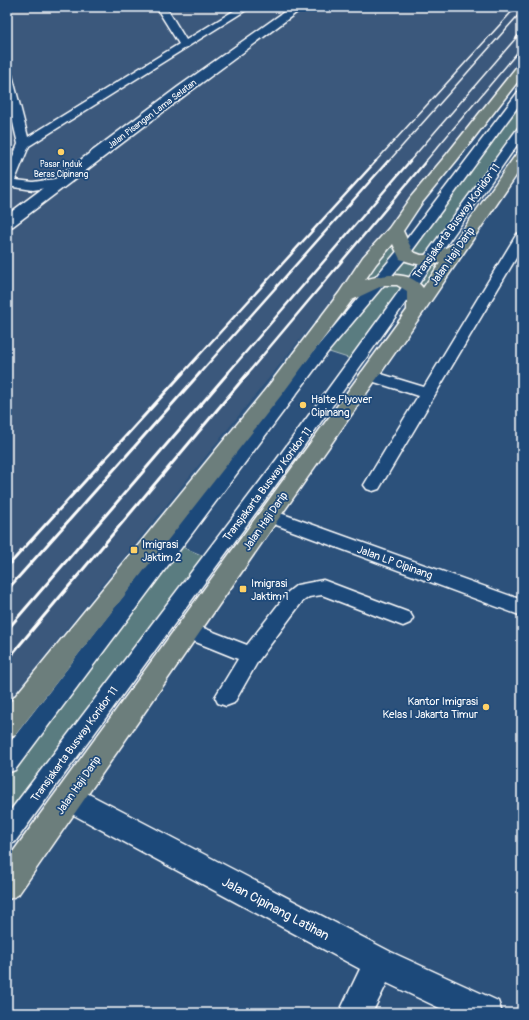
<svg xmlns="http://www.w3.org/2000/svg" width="529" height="1020" font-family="Pangolin,sans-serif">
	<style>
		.built { fill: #3b597c }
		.green { fill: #5a7b80; stroke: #acbdc0 }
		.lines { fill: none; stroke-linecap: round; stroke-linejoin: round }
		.lane-casing { stroke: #fff; stroke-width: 3 }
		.street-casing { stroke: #fff; stroke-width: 3 }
		.secondary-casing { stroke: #fff; stroke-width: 3 }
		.primary-casing { stroke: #fff; stroke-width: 3 }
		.lane { fill: #1f4a7a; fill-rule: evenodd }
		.street { fill: #1f4a7a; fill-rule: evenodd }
		.secondary { fill: #1f4a7a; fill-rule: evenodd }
		.primary { fill: #6c7e7c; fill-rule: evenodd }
		.rail-far3 { stroke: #fff; stroke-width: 1.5 }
		.rail-far2 { stroke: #fff; stroke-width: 2.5 }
		.rail-far1 { stroke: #fff; stroke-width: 3 }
		.rail { stroke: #fff; stroke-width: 4 }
		.poi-dot { fill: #ffd166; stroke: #1f4a7a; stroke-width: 1.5 }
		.labels { text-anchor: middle; stroke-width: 3.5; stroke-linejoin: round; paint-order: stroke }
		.far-street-label { font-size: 9px; fill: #fff; stroke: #1f4a7a }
		.far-poi-label { font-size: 9px; fill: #fff; stroke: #1f4a7a }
		.street-label { font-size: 11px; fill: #fff; stroke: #1f4a7a }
		.poi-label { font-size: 11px; fill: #fff; stroke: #1f4a7a; text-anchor: start }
		.near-street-label { font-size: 13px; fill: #fff; stroke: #1f4a7a }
	</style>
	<rect width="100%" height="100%" fill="#2c517b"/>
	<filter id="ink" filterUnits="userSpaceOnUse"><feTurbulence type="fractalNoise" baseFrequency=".025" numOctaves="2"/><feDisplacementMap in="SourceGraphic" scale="8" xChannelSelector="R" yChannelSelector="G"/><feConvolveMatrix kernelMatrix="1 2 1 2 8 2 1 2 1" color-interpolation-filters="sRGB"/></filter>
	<g filter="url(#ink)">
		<path class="built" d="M7,7H522V64L7,703Z"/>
		<path class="green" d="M522,94V130L437,248L444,257L416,310L415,289L357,361L323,350L380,282L346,296L395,231L402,247Z
			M175,544L211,559L7,835V763Z"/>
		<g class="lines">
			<defs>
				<path id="lane" d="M156,7H166L186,40L240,7H251L29,146L15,180L33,182L62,178L66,179L68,182L66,185L33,190L7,186V171L18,144L7,97V72L12,75L28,137L179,44Z
					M522,91V101L409,255L327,353L15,770L7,773V746L317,347L399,249L518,92Z
					M522,127V138L289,467L15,842L7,845V815L277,459L518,128Z
					M522,233V248L379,489L373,491L367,489L364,485L418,396L362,378L360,375L362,372L368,370L424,387L515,237L517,234Z
					M269,509L522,600V616L263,520L260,515L263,510Z
					M323,580L410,613L413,618L410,623L403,626L322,595L309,597L302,602L258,661L234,703L226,706L218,703L215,697L238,659L181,636L178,630L181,624L188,622L247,645L288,592L297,585Z"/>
				<path id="street" d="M69,785L79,789L391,952L498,1001L502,1013H450L387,983L372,1013H339L360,969L59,807L55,798L59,789Z"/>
				<path id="secondary" d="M291,7H304L188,93L13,226L7,228V215L178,87Z"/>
				<path id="primary" d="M522,64V76L457,160L421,204L403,231L413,252L421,255H432L453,244L517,153L522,152V167L422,314L277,521L18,895L7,900V860L407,310V291L397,285H384L352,300L283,393L16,734L7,737V706L269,385L339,293L363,257L389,228L410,198L447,154L518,65ZM393,244L400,259C414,264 426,267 440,263L423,288C410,270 383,274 365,280L376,264Z"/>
			</defs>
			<use href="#lane" class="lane-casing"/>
			<use href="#street" class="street-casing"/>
			<use href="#secondary" class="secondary-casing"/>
			<use href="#primary" class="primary-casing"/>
			<use href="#lane" class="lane"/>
			<use href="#street" class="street"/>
			<use href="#secondary" class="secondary"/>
			<use href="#primary" class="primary"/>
			<path class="rail-far3" d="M375,162L516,7
				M388,162L522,11
				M409,162L522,31
				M425,162L522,47"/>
			<path class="rail-far2" d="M182,374L376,161
				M199,374L388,161
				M227,374L410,161
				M247,374L426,161"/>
			<path class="rail-far1" d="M7,567L183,373
				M7,590L200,373
				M7,630L228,373
				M12,654L248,373"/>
			<path class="rail" d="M7,660L13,653"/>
		</g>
	</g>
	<g class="poi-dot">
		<circle cx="61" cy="152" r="4"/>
		<circle cx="303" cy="405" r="4"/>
		<rect x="130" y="546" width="8" height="8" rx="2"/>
		<rect x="239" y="585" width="8" height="8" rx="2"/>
		<circle cx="486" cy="707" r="4"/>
	</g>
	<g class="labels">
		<g class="far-street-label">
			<text transform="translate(152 114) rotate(-37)" y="3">Jalan Pisangan Lama Selatan</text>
		</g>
		<g class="far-poi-label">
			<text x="61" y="167">Pasar Induk<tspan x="61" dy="10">Beras Cipinang</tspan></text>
		</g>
		<g class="street-label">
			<text transform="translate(456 221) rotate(-54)" y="4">Transjakarta Busway Koridor 11</text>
			<text transform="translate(452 256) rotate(-55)" y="4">Jalan Haji Darip</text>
			<text transform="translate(267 484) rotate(-53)" y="4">Transjakarta Busway Koridor 11</text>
			<text transform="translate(265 521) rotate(-55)" y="4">Jalan Haji Darip</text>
			<text transform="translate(395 562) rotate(20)" y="4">Jalan LP Cipinang</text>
			<text transform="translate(74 744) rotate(-54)" y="4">Transjakarta Busway Koridor 11</text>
			<text transform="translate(78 785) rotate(-55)" y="4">Jalan Haji Darip</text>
		</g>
		<g class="poi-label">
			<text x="311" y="403">Halte Flyover<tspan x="311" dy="13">Cipinang</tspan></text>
			<text x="142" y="548">Imigrasi<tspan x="142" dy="13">Jaktim 2</tspan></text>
			<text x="251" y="587">Imigrasi<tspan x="251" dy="13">Jaktim 1</tspan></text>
			<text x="478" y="705" text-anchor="end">Kantor Imigrasi<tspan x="478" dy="13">Kelas I Jakarta Timur</tspan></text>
		</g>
		<g class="near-street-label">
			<text transform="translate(276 908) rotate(28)" y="5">Jalan Cipinang Latihan</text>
		</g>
	</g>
	<rect width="529" height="1020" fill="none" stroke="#1f4a7a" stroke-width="24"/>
	<rect x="12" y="12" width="505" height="996" fill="none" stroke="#fff" stroke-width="1.5" filter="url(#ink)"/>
</svg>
